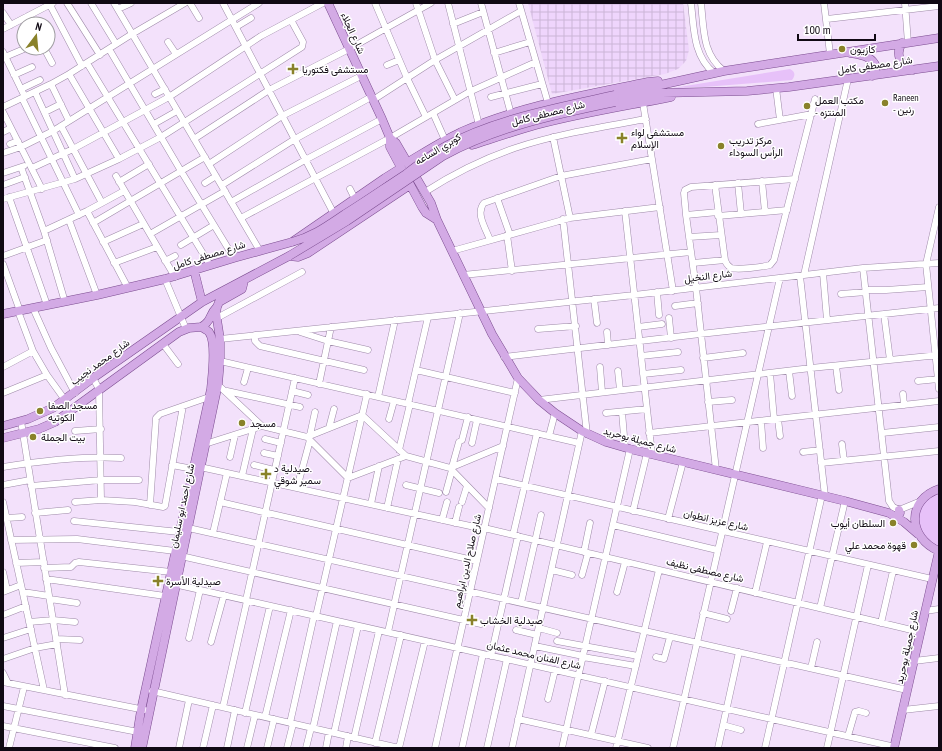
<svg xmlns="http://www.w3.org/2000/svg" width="942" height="751" font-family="'PT Sans Narrow',Vazirmatn,sans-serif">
<defs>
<pattern id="industrial-grid" width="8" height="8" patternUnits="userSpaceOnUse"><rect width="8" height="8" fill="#efd5fc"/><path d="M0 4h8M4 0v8" fill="none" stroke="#ccb6d7"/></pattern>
</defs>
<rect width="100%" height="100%" fill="#f3e1fb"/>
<path fill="url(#industrial-grid)" d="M528 3H683L689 50 686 61 678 69 665 74 552 94Z"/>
<path fill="#e7c1f9" d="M790 69C796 72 795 76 792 80L704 87 673 88Z
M939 493V547C935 545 931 544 928 541 925 539 923 534 921 530 912 512 923 500 939 493Z"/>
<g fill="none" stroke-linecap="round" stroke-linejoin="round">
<defs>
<path id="minor" d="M67 3 100 55
M91 3 116 44
M114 3 260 251
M190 3 199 18
M223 3 333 212
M375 3 407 78 426 117
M416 3 435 60 455 100
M448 3 479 125
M481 3 511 114
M519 3 548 103
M691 3C694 28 693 56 714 73
M701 3C704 29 702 54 724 71
M824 3 830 54
M905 3 908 43
M50 5 82 66
M118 9 131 3
M3 13 11 25
M28 16 32 24
M827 19 939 6
M453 24 483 12
M236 27 251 18
M3 29 53 3
M168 42 176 54
M44 48 52 63
M109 49 181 171 234 258
M3 52 25 97
M494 53 530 42
M5 57 24 49
M87 63 210 265
M387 65 399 60
M69 74 119 159
M14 75 32 67
M51 84 69 121
M776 88 780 120
M21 89 40 80
M35 92 75 179
M155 94 165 89
M491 97 542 84
M22 98 79 215
M373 100 435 60 521 11
M643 103 673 291
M3 107 51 84 69 74 132 34 185 3
M3 112 42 189
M45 112 61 104
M433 113 445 140
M154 124 177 111
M758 124 812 114
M61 126 102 203
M3 132 11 128
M553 137 570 218
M194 139 269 90 349 49 431 3
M10 144 18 141
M3 153 21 147 53 131 259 3
M209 164 282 116 361 76
M21 167 44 231 65 302
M32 168 73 149 169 97 261 36 323 3
M3 173 24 166
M116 176 175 277
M762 181 765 212
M119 182 149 164
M205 183 216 176
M738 183 741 214
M3 185 25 177
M222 185 295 139 371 97
M715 185 725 260C726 264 728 266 731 268 738 270 763 267 770 265L774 260 815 99
M350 189 355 199
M425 192C453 174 483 159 515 148 557 134 602 127 646 119
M9 197 47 305
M497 198 510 235
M3 199 75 179 119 159 161 137 302 47 303 42 291 20
M231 202 305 160 382 119
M939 207 926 264 939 389
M87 211 128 288
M625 211 652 454
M686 215 718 212
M718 216 787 210
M241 218 390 138 469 92 536 62
M563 219 587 434
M69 220 97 295
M93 223 205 157
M44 231 87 211 124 191
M150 234 225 191
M507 235 512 271
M689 237 721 235
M490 240C486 229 475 213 484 203L561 176 652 159
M103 242 143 224
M181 245 214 225
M452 251 570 218 660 207
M3 256 47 240
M165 261 175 256
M114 263 157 247
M693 263 725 260
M3 264 20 311
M863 268 889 501 893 507 899 510 921 501
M823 273 827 320
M463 275 691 252
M804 275 848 79
M800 276 825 496
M165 279 186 329
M866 290H886L928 287
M657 292 659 315
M841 294 866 292
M594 299 597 323
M675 306 698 303
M33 308 51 348 75 393
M18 311 33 351 47 375 65 400
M884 314 890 360
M217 318 302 272
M669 318 671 338
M638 327 662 324
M538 329 576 326
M300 332 328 341 368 350
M607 332 608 345
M255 335V341L260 346 364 370
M220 339 634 295 863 268 939 263
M163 344 178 364
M641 356 678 352
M504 357 700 334 939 308
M703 358 743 353
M220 361 579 443
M836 366 839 390
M3 367 33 351
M600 367 602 392
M416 370 515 393
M618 371 620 390
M789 371 792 396
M770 373 774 419
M643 374 681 370
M93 378 99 389 101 500
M918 381 938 379
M244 382 248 368
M216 383 262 426 307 437
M319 384 331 327
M227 391 300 407
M292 391 308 395
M3 393 47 375
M903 394 904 405
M378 397 395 320
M539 400 811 368 939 355
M708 402 732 400
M408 404 428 317
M622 412 625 448
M606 413 647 409
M389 419 394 401
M778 419 780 436
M21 421 65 695
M761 421 763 448
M329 428 334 409
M75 431 101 429
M649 433 939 401
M882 433 939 427
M310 435 315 412
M549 436 555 413
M307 437 362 415 406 456 450 468 489 508
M307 437 348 478 406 456
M265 439 281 443
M462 440 468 417
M472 443 477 420
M205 444 262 426
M842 444 844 461
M399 450 410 404
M803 452 820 450
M264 453 278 456
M230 457 235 435
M821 463 939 451
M172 465 193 469
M254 465 274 470
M3 467C41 461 82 456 121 458
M200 467 484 529
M452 467 459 442
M450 468 503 446
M716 470 696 288 686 215 684 193 685 190 691 187 795 179
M242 476 253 429
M496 479 932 579
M3 485 30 480
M406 485 439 493
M31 486 101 480H139
M297 488 310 440
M446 492 452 470
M3 502 44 690
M75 502 101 500 135 502 163 507 165 506 183 406
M220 502 477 561
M462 502 467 486
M371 504 379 466
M150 505 156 418 160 414 209 397
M387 508 398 459
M633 511 647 453
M35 513 68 510
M7 518 22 517
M668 519 683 462
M442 520 447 502
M74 521 179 532
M455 523 459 507
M613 525 717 550
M184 527 907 690
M484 528 920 632
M213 533 227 473
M513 535 537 433
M11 540 77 539 175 551
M584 552 590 523
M181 556 481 624
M16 563 44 562
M44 568 71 567 75 563 79 562 171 572
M552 570 572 575
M3 572 7 590
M582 575 588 553
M46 579 165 596
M174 584 895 747
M3 592 21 585
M23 592 49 596
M617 592 625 562
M755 593 767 542
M50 599 77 603
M246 600 295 378
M521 603 541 515
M820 608 845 501
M731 611 737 588
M925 611 939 609
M703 613 727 619
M3 615 26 606
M316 616 367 394
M29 622 53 620 75 622
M881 623 893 571
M539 628 557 633
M516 630 537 635
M388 632 460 313
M3 638 31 629
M189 638 200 590
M56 639 80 640
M557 641 638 656
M211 642 224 595
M535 646 583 656
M491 656 518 536
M583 657 636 666
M656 657 664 659 670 637
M3 659 35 648 57 644
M914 661 939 658
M811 668 817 642
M3 673 8 683
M3 682 145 710
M152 691 399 748
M548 699 555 670
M3 706 138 732
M223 707 247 601
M903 710 939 706
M245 713 270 606
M265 717 291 610
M518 719 648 748
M290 723 314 616
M723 725 741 730
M3 726 115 748
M313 728 337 621
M334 733 358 626
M591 735 605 681
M848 736 855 712 859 711 866 713
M354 738 379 631
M375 743 401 635
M9 748 24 687
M179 748 189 700
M203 748 213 705
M227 748 235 710
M247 748 255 715
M267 748 274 719
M287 748 293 724
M306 748 311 728
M326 748 329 732
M346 748 348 736
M399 748 425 641
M435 748 518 378
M462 748 483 654
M487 748 507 659
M512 748 582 431
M562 748 630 449
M616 748 659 570
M673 748 780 278
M718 748 739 652
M765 748 822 495
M827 748 868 565"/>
<path id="major" d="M328 3 382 119 390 138V147L422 207 426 213 437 220
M902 43C895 54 900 66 913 70
M850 53C860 55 873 56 876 67L872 76
M615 95 724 71 939 38
M615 102 662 93 747 91 789 87 939 66
M390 138 396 143 431 203 437 220 492 334 518 378 539 400 555 413 582 431 606 442 630 449 845 501 889 513 904 522 918 534
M472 145C494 138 515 131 536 125 581 113 626 106 671 97
M408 162C425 152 442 141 461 132 520 106 585 95 648 82L658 81
M194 270 202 302
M3 314 97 295 165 279 234 258 292 242 385 178 401 168
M201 327C212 321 209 315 216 308
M3 426 28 419 53 408 93 378 202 302 289 256 298 257 308 253 410 185
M3 438 39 429 55 422 179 332 189 328 201 327
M939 489C906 500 908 538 939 551
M897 517 900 513 899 510
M135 748 141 710 211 389C212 376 217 343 209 332 207 330 203 328 201 327
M142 748 218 384 220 361V339L216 313 217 307 219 302 242 289 244 281
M894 748 939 551"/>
</defs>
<use href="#minor" stroke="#9e8aa8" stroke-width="7"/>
<use href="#major" stroke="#7c4d90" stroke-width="9"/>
<use href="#minor" stroke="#fff" stroke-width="6"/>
<use href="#major" stroke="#d3aae5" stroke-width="8"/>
<defs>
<path id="major-bridge" d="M292 242C314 236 327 226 345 214 366 201 386 187 406 174 419 164 432 154 446 146 495 119 561 107 615 95
M289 256 347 221 443 156C496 127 557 114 615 102"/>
</defs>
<use href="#major-bridge" stroke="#7c4d90" stroke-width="9" stroke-linecap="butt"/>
<use href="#major-bridge" stroke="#d3aae5" stroke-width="8"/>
</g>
<g fill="#89822a" stroke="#fff" stroke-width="1.5">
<circle cx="842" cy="49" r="4"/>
<path d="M291 63h4v4h4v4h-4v4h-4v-4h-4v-4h4z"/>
<circle cx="885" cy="103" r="4"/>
<circle cx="807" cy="106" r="4"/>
<path d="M620 132h4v4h4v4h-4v4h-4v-4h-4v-4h4z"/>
<circle cx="721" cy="146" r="4"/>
<circle cx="40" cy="411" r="4"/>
<circle cx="242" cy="423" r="4"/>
<circle cx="33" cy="437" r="4"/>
<path d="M264 468h4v4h4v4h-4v4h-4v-4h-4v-4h4z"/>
<circle cx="893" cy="523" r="4"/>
<circle cx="914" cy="545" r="4"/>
<path d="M156 575h4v4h4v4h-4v4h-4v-4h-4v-4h4z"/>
<path d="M470 614h4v4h4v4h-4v4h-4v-4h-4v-4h4z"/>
</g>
<g text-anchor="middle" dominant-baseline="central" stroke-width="3" stroke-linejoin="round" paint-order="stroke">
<g font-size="10" fill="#100913" stroke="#fff">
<text transform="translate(353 33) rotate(65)">شارع الجلاء</text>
<text transform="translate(875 65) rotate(-8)">شارع مصطفى كامل</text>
<text transform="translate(548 113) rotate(-14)">شارع مصطفى كامل</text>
<text transform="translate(438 149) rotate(-31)">كوبري الساعه</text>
<text transform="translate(209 255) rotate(-17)">شارع مصطفى كامل</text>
<text transform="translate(708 276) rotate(-7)">شارع النخيل</text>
<text transform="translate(100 362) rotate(-36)">شارع محمد نجيب</text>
<text transform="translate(640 440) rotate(15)">شارع جميلة بوحريد</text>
<text transform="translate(182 506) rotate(-78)">شارع احمد ابو سليمان</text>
<text transform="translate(716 520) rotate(13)">شارع عزيز انطوان</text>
<text transform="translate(467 561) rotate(-77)">شارع صلاح الدين ابراهيم</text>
<text transform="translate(705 570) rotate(13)">شارع مصطفى نظيف</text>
<text transform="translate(907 647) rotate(-78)">شارع جميلة بوحريد</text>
<text transform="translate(534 655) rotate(13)">شارع الفنان محمد عثمان</text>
</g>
<g font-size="10" fill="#100913" stroke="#fff" text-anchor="start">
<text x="850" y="49">كازيون</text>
<text x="302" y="69">مستشفى فكتوريا</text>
<text x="893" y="97">Raneen<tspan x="893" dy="12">- رنين</tspan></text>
<text x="815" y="100">مكتب العمل<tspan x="815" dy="12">- المنتزه</tspan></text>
<text x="631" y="132">مستشفى لواء<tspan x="631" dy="12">الإسلام</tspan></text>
<text x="729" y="140">مركز تدريب<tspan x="729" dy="12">الرأس السوداء</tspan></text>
<text x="48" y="405">مسجد الصفا<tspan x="48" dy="12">الكوتيه</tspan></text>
<text x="250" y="423">مسجد</text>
<text x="41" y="437">بيت الجملة</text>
<text x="274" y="468">صيدلية د.<tspan x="274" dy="12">سمير شوقي</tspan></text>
<text x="885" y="523" text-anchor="end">السلطان أيوب</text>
<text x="906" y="545" text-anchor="end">قهوة محمد علي</text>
<text x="166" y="581">صيدلية الأسرة</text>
<text x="480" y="620">صيدلية الخشاب</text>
</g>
</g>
<rect width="942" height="751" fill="none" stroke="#100913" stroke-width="8"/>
<g transform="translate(36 36) rotate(16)"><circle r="19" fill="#ffffff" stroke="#9f9da1"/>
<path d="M0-3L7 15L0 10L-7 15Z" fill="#89822a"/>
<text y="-6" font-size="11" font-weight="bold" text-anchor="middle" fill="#100913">N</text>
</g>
<path d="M798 34v6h77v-6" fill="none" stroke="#100913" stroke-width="2"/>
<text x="804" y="34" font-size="12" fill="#100913" stroke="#ffffff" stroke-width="3" paint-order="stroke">100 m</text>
</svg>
